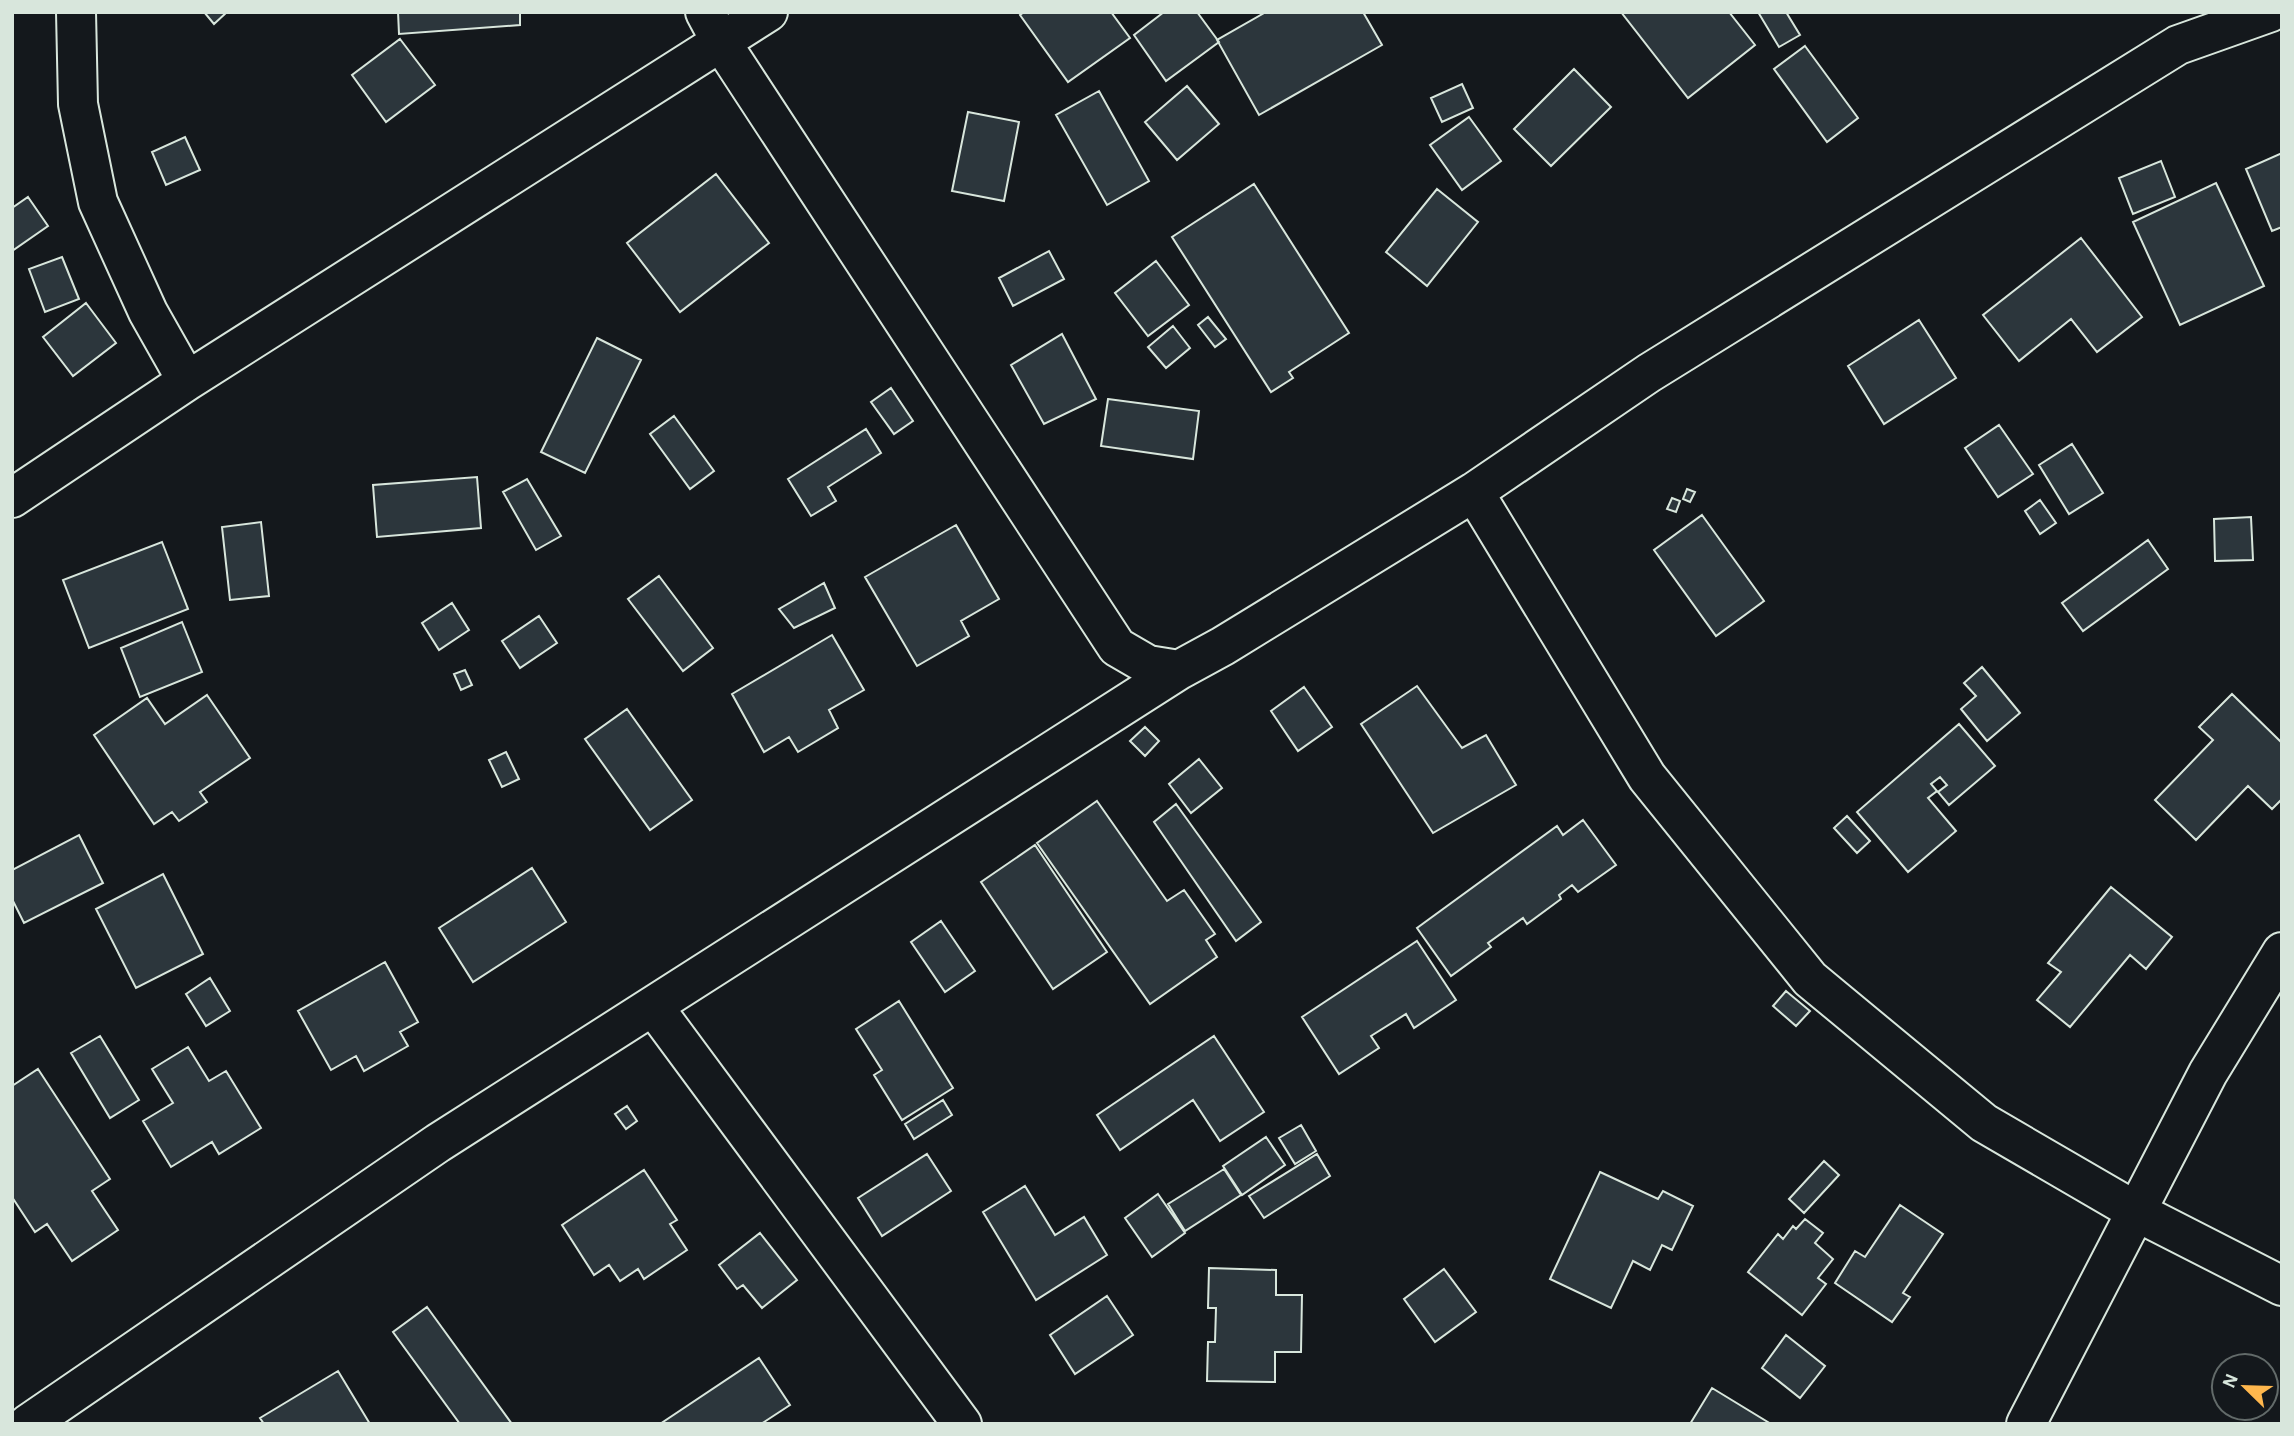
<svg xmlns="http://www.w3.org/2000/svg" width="2294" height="1436" font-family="'Alegreya Sans',sans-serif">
<rect width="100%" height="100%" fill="#14181c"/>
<path fill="#2c363c" stroke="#d8e6dc" stroke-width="2" d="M204 12H227L214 24Z
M398 12H520V25L399 34Z
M1024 12H1111L1130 38 1068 82 1020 15Z
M1164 12H1197L1219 42 1166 81 1134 35Z
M1266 12H1363L1382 45 1259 115 1217 40Z
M1621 12H1729L1755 45 1688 98Z
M1758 12H1786L1800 35 1779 47Z
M400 39 435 85 386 122 352 75Z
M1805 46 1858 118 1827 142 1774 69Z
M1574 69 1611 107 1551 166 1514 129Z
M1462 84 1473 108 1442 122 1431 98Z
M1187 86 1219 124 1177 160 1145 122Z
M1099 91 1149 181 1107 205 1056 115Z
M968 112 1019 122 1004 201 952 191Z
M1469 117 1501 161 1462 190 1430 145Z
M185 137 200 170 166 185 152 152Z
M2282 153V227L2272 231 2246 169Z
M2161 161 2175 197 2133 214 2119 178Z
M716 174 769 243 680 312 627 243Z
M2216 183 2264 286 2180 325 2133 222Z
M1254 184 1349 333 1289 372 1293 378 1271 392 1172 237Z
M1437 189 1478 222 1427 286 1386 252Z
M28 197 48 226 12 251V208Z
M2081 238 2142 317 2097 352 2071 319 2019 361 1983 315Z
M1049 251 1064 279 1013 306 999 278Z
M62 257 79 299 45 312 29 269Z
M1156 261 1189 305 1148 336 1115 293Z
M86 303 116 343 73 376 43 337Z
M1208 317 1226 339 1215 347 1198 325Z
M1919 320 1956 378 1884 424 1848 366Z
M1173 326 1190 348 1166 368 1148 347Z
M1062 334 1096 399 1044 424 1011 365Z
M597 338 641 360 585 473 541 452Z
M891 388 913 421 894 434 871 402Z
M1108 399 1199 411 1193 459 1101 446Z
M674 416 714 471 690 489 650 434Z
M1999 425 2033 474 1998 497 1965 448Z
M866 429 881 453 828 487 836 501 811 516 788 479Z
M2072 444 2103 493 2069 514 2039 465Z
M477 477 481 528 377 537 373 485Z
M527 479 561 536 536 550 503 492Z
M1687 489 1695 492 1690 502 1683 499Z
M1672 498 1680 501 1676 512 1667 509Z
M2040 500 2056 523 2040 534 2025 511Z
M1702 515 1764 601 1716 636 1654 550Z
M2251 517 2253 560 2215 561 2214 519Z
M261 522 269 596 230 600 222 527Z
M956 525 999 599 961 621 969 636 917 666 865 577Z
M2148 540 2168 569 2083 631 2062 603Z
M162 542 188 609 89 648 63 580Z
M659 576 713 648 683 671 628 599Z
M824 583 835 608 794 628 779 609Z
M452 603 469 630 439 650 422 623Z
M539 616 557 643 520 668 502 641Z
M182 622 202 672 140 697 121 648Z
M832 635 864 690 829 710 838 728 798 752 789 737 764 752 732 694Z
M1982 667 2020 713 1987 741 1961 709 1976 696 1964 683Z
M465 670 472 685 461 690 454 674Z
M1417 686 1462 748 1486 735 1516 785 1433 833 1361 724Z
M1304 687 1332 727 1298 751 1271 711Z
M2232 694 2282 743V799L2272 809 2248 786 2196 840 2155 800 2213 740 2199 727Z
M207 695 250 758 200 792 207 802 179 821 172 812 154 824 94 735 147 698 165 724Z
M627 709 692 800 650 830 585 739Z
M1959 724 1995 766 1949 805 1938 792 1947 785 1940 777 1931 784 1937 791 1928 798 1956 831 1908 872 1857 812Z
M1145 727 1159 741 1145 756 1130 741Z
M506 752 519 779 502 787 489 760Z
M1199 759 1222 788 1191 813 1169 784Z
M1097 801 1167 901 1184 890 1215 934 1206 940 1217 957 1150 1004 1037 843Z
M1176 804 1261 922 1236 941 1154 822Z
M1847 816 1870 841 1857 853 1834 828Z
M1583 820 1616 865 1578 892 1572 885 1559 895 1561 899 1527 924 1523 918 1488 943 1491 947 1451 976 1417 928 1557 826 1563 835Z
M79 835 103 883 24 923 12 899V870Z
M1035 845 1107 952 1053 989 981 882Z
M532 868 566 922 473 982 439 928Z
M163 874 203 954 136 988 96 909Z
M2111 887 2172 937 2146 969 2130 955 2070 1027 2037 1000 2061 972 2048 963Z
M941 921 975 971 945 992 911 942Z
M1417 941 1456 1000 1414 1028 1406 1014 1371 1036 1379 1048 1339 1074 1302 1017Z
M385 962 418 1022 400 1032 408 1046 364 1071 356 1056 331 1070 298 1011Z
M210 978 230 1011 206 1026 186 994Z
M1786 991 1810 1011 1796 1026 1773 1006Z
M899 1001 953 1088 902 1120 874 1075 882 1070 856 1029Z
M100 1036 139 1100 110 1118 71 1053Z
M1214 1036 1264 1112 1220 1141 1193 1100 1120 1150 1097 1115Z
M188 1047 209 1081 226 1071 261 1128 219 1154 212 1142 171 1167 143 1121 173 1103 152 1069Z
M38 1069 110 1179 92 1191 118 1230 72 1261 47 1224 35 1232 12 1197V1086Z
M943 1100 952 1115 914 1139 905 1124Z
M627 1106 637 1121 626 1129 615 1114Z
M1301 1125 1316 1151 1295 1164 1279 1138Z
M1266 1137 1285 1165 1242 1195 1223 1166Z
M927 1154 951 1191 882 1236 858 1198Z
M1317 1154 1330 1176 1264 1218 1249 1196Z
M1824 1161 1839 1175 1804 1213 1789 1199Z
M1224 1169 1241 1195 1185 1231 1168 1204Z
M644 1170 677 1220 670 1224 687 1250 644 1279 638 1269 620 1281 609 1265 594 1275 562 1225Z
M1600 1172 1658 1199 1663 1191 1693 1206 1672 1250 1662 1245 1650 1270 1633 1261 1611 1308 1550 1279Z
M1025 1186 1055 1235 1084 1217 1107 1255 1036 1300 983 1212Z
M1158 1194 1185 1233 1152 1257 1125 1218Z
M1900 1205 1943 1234 1903 1293 1910 1297 1892 1322 1835 1283 1855 1251 1865 1257Z
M1805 1219 1823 1233 1815 1243 1833 1259 1818 1278 1826 1284 1802 1315 1748 1272 1778 1234 1783 1239 1793 1226 1796 1229Z
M760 1233 797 1280 762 1308 743 1285 737 1289 719 1265Z
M1209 1268 1276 1270V1295H1302L1301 1352H1275V1382L1207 1381 1208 1342H1215L1216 1308H1208Z
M1444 1269 1476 1312 1435 1342 1404 1299Z
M1107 1296 1133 1335 1075 1374 1050 1335Z
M427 1307 512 1424H460L393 1332Z
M1786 1335 1825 1366 1800 1398 1762 1368Z
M759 1358 790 1405 761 1424H660Z
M338 1371 370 1424H264L260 1418Z
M1712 1388 1771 1424H1690Z"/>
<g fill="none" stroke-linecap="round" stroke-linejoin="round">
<defs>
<path id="minor" d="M76 12 78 104 98 202 148 312 187 381
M705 12 721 42 1117 647 1148 665 1179 670 1223 646 1474 492 1649 373 2178 45 2271 12
M1474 492 1647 777 1810 979 1984 1123 2137 1212 2282 1286
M12 498 187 381 768 12
M653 1006 962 1424
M28 1424 438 1143 1179 670
M2026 1424 2208 1073 2282 952"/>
</defs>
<use href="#minor" stroke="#d8e6dc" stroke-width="42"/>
<use href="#minor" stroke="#14181c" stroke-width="38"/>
</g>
<rect width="2294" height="1436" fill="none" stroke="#d8e6dc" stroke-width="28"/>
<g transform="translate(2245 1387) rotate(293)"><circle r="33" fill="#14181c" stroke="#626a69" stroke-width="2"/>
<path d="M0-5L12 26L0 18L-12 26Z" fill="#ffb74d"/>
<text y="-10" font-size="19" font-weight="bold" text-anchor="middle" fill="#d8e6dc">N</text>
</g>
</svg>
